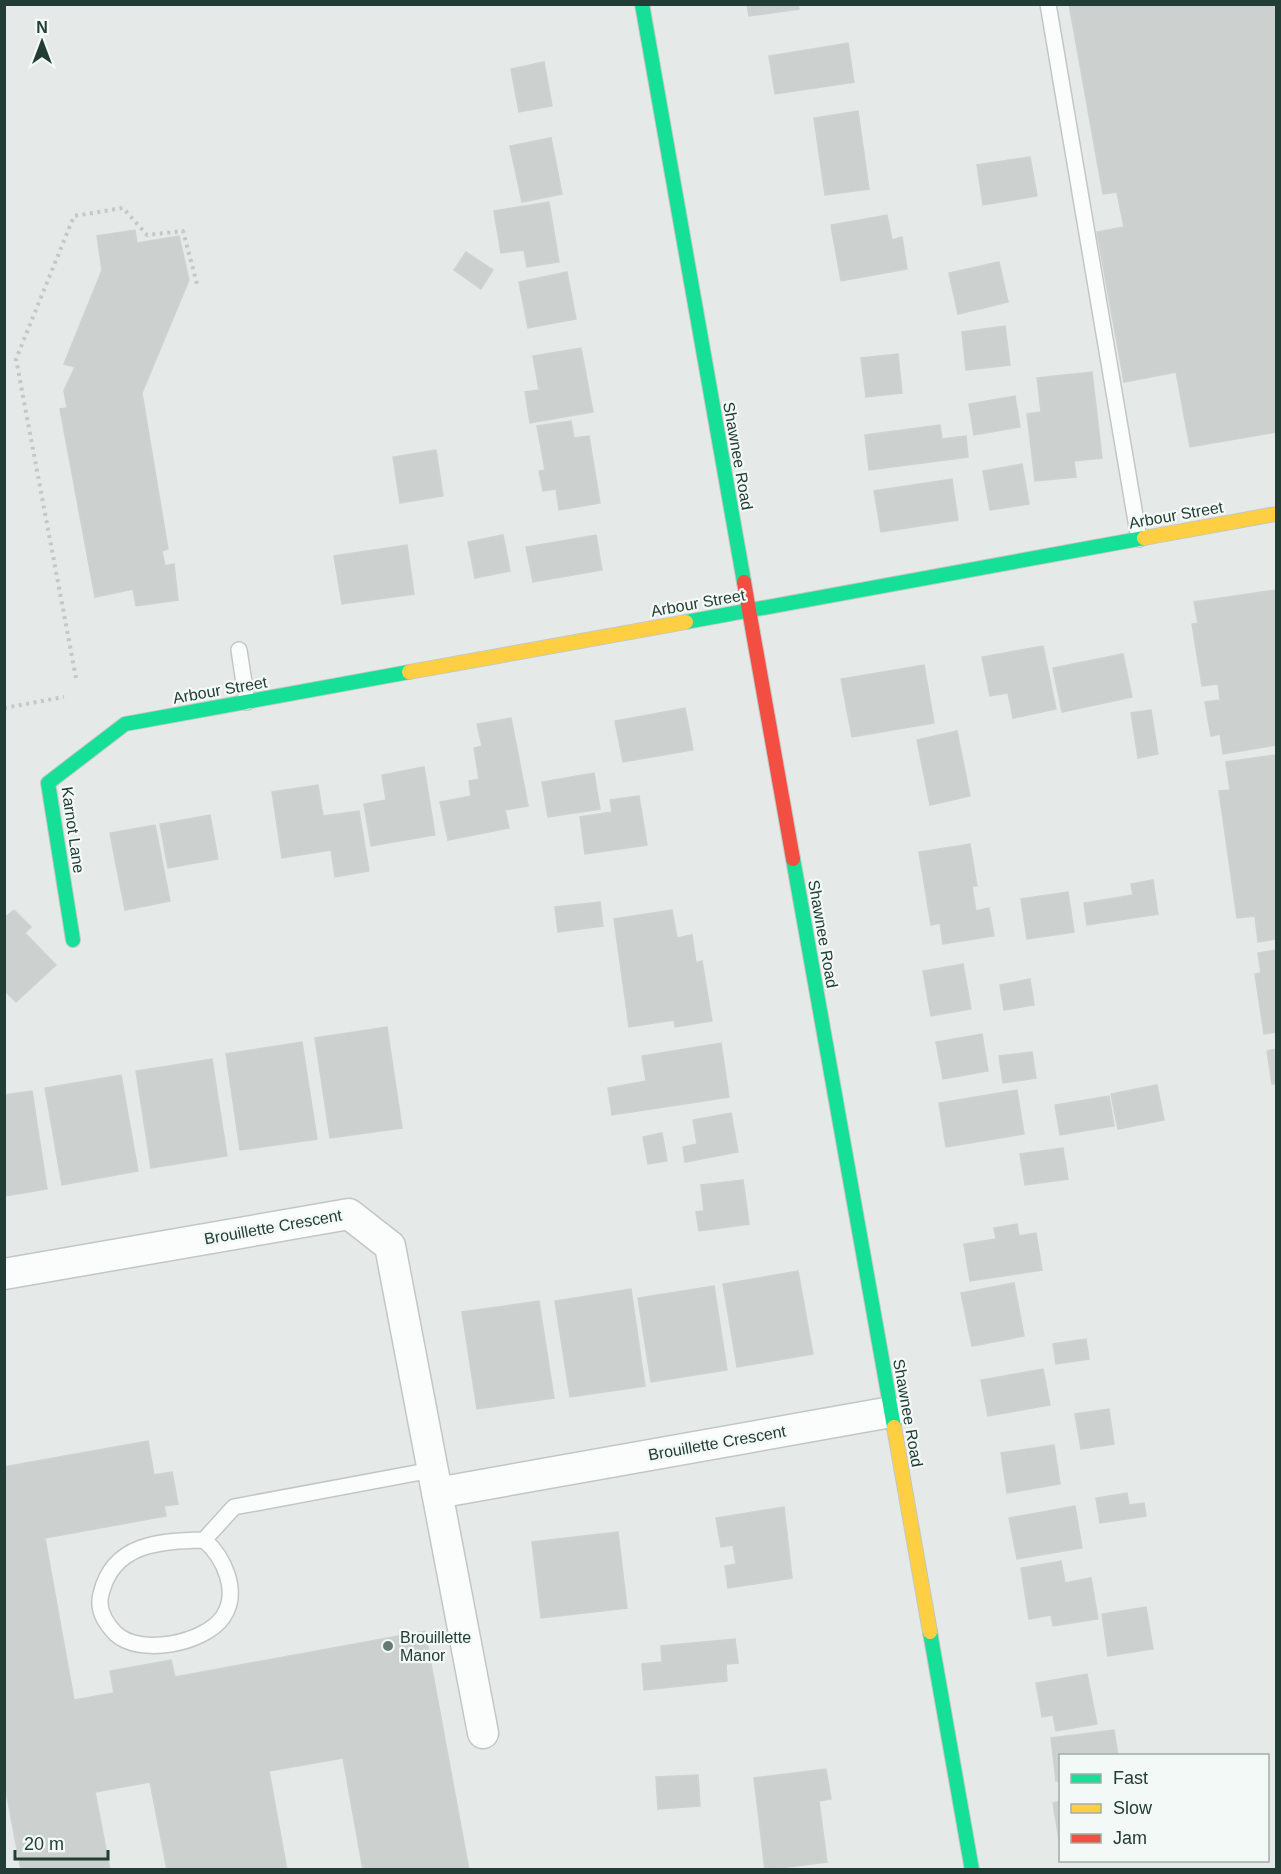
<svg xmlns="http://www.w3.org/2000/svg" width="1281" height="1874" font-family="Arial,sans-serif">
<rect width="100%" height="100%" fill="#e5eae8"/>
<path fill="#ccd1cf" stroke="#ced3d1" stroke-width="1.5" d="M747 4H798L799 9 749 16Z
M1069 4H1276V432L1190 447 1176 372 1124 382 1097 232 1124 227 1117 192 1103 194Z
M848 43 854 82 775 94 769 56Z
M544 62 552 106 519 112 511 69Z
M858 111 869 189 825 195 814 118Z
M551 138 562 194 522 202 510 146Z
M1030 157 1037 196 983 205 977 165Z
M549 202 559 262 527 267 524 250 501 253 494 211Z
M887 215 892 240 902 237 907 269 841 281 831 225Z
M135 230 137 243 179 236 189 280 142 393 168 549 162 551 165 566 174 564 178 600 136 606 133 589 95 597 60 409 67 408 64 390 75 367 64 364 102 270 97 236Z
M466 252 493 270 481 289 454 270Z
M999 262 1008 302 958 314 949 273Z
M567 272 576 319 528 328 519 282Z
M1005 326 1010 365 966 370 962 332Z
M581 348 593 412 530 423 525 392 539 390 533 356Z
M898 354 902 393 866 397 861 358Z
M1092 372 1102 458 1074 461 1076 477 1035 481 1027 414 1041 412 1037 378Z
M1015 396 1020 427 974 435 969 404Z
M571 421 574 438 589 436 600 503 559 510 556 489 543 491 539 471 545 470 537 426Z
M940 425 942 439 966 436 968 457 869 470 865 435Z
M436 450 443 496 400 503 393 457Z
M1022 464 1029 504 990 510 983 471Z
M952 479 958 520 881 532 874 491Z
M503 535 510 571 475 578 468 542Z
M596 535 602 570 533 582 526 547Z
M407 545 414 594 342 604 334 556Z
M1276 590V745L1223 754 1220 734 1211 736 1205 702 1220 700 1218 684 1202 686 1192 624 1198 623 1194 602Z
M1043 646 1056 709 1013 718 1008 693 990 696 982 657Z
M1123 654 1132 697 1062 712 1053 668Z
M924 665 934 723 852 737 841 679Z
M685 708 693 750 623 762 615 721Z
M1151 710 1158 754 1138 758 1131 713Z
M511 718 528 806 505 810 509 828 448 840 440 802 471 796 469 781 479 779 474 748 482 746 477 724Z
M957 731 970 796 930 805 917 740Z
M1276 755V939L1258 942 1255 916 1237 918 1219 791 1230 790 1226 762Z
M424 767 435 835 371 846 364 804 386 800 382 775Z
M594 773 600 809 548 817 542 782Z
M318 785 323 816 359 811 369 871 335 877 331 850 282 858 272 792Z
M639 796 647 845 585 854 580 817 612 812 610 800Z
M210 815 218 859 168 868 160 824Z
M155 825 170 901 125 910 110 833Z
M970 844 977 886H972L976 911 989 908 994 936 943 944 940 923 931 925 919 852Z
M1153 880 1158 914 1087 925 1084 903 1133 895 1131 884Z
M1068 892 1074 932 1027 939 1021 899Z
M600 902 603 926 558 932 555 907Z
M14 910 31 927 25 933 56 965 16 1002 4 990V918Z
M672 910 677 938 692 935 696 963 702 961 712 1021 675 1027 674 1020 629 1027 614 919Z
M1276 950V1032L1264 1034 1255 974 1261 973 1258 953Z
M963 964 971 1009 931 1016 923 971Z
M1030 979 1034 1005 1004 1010 1000 985Z
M387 1027 402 1128 330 1138 315 1038Z
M982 1034 988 1071 943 1079 936 1042Z
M302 1042 317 1139 240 1150 226 1054Z
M721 1043 729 1097 612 1115 608 1088 646 1081 642 1056Z
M1276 1049V1084H1272L1267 1051Z
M1032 1052 1036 1078 1003 1083 999 1056Z
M212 1059 227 1156 151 1168 136 1071Z
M121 1075 138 1171 62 1185 45 1088Z
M1157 1085 1164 1120 1118 1129 1111 1094Z
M1017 1090 1024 1134 946 1147 939 1103Z
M32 1091 47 1189 4 1196V1095Z
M1109 1096 1114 1126 1060 1135 1055 1105Z
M731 1113 738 1152 685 1162 683 1147 697 1144 693 1120Z
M662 1133 667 1161 648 1164 643 1137Z
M1063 1148 1068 1179 1025 1185 1020 1154Z
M743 1180 749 1224 699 1231 696 1212 704 1211 701 1185Z
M1017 1224 1019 1236 1036 1233 1042 1270 970 1281 964 1244 996 1239 994 1228Z
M798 1271 813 1354 737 1367 723 1284Z
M1014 1283 1024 1336 972 1346 961 1293Z
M714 1286 727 1370 651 1382 638 1298Z
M631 1289 645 1386 570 1397 555 1301Z
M539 1301 554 1398 477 1409 462 1312Z
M1086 1339 1089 1359 1056 1364 1053 1344Z
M1043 1369 1050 1405 988 1416 981 1380Z
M1109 1409 1114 1444 1081 1449 1075 1414Z
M148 1441 154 1475 172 1472 178 1504 164 1506 166 1516 45 1538 74 1700 114 1693 110 1671 171 1660 175 1677 425 1631 469 1870H363L343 1758 269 1771 287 1870H167L150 1782 95 1792 110 1870H21L4 1781V1467Z
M1054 1445 1060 1484 1007 1493 1001 1453Z
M1127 1493 1129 1505 1144 1503 1146 1516 1100 1523 1096 1498Z
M1075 1506 1082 1548 1017 1559 1009 1518Z
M784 1507 792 1578 728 1588 725 1566 736 1564 733 1545 721 1547 716 1518Z
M618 1532 627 1608 541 1618 532 1542Z
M1061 1561 1065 1583 1091 1578 1098 1619 1053 1626 1051 1615 1029 1619 1021 1568Z
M1146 1607 1153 1649 1108 1656 1102 1614Z
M735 1639 738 1663 726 1664 727 1681 644 1690 642 1664 662 1662 661 1646Z
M1087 1674 1097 1724 1056 1731 1053 1715 1042 1717 1036 1683Z
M1114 1730 1118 1756H1060V1781H1056L1051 1738Z
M826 1769 831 1799 819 1801 827 1862 765 1870 754 1778Z
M698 1775 700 1806 658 1809 656 1777Z
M1060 1801V1846L1053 1803Z"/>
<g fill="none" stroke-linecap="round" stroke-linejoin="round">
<defs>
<path id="lane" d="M1048 4 1139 539
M239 650 247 702
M204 1540C224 1557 240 1592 223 1617 204 1644 140 1656 116 1634 105 1623 97 1609 101 1594 113 1543 160 1541 204 1540L234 1507 432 1470"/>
<path id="street" d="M4 1274 349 1214 390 1246 483 1733
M437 1493 891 1412"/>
<path id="fast" d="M642 4 744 582
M686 622 1144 538
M793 859 894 1427
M73 940 48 783 125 724 409 672
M930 1632 972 1870"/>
<path id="slow" d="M1144 538 1276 514
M409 672 686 622
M894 1427 930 1632"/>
<path id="jam" d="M744 582 793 859"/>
</defs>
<use href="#lane" stroke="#c2c7c5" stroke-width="18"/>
<use href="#street" stroke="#c2c7c5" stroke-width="33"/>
<use href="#fast" stroke="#c0c8c5" stroke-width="16"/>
<use href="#slow" stroke="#c0c8c5" stroke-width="16"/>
<use href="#jam" stroke="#c0c8c5" stroke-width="16"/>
<path stroke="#c1cac6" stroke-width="4" stroke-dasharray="3 4.5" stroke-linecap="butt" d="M76 678 16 359 74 216 123 208 147 235 183 231 197 284
M4 708 64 697"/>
<use href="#lane" stroke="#fbfcfc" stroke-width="15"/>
<use href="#street" stroke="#fbfcfc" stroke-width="30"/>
<use href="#fast" stroke="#16e098" stroke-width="14"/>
<use href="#slow" stroke="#ffcf43" stroke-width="14"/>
<use href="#jam" stroke="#f24e42" stroke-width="14"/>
</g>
<circle fill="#667a74" stroke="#f3f9f6" stroke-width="2" cx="388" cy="1646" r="6"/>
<g text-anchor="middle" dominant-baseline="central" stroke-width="4.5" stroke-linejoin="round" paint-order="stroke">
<g font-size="16" fill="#223d35" stroke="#f3f9f6">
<text transform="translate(738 456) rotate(80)">Shawnee Road</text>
<text transform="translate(1176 515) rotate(-10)">Arbour Street</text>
<text transform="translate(698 603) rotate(-10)">Arbour Street</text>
<text transform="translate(220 690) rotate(-10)">Arbour Street</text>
<text transform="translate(73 830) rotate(82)">Karnot Lane</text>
<text transform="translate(823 934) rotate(80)">Shawnee Road</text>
<text transform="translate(273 1227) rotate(-10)">Brouillette Crescent</text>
<text transform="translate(908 1413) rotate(80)">Shawnee Road</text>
<text transform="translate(717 1443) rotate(-10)">Brouillette Crescent</text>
</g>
<g font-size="16" fill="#223d35" stroke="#f3f9f6" text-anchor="start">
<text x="400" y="1637">Brouillette<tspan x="400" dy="18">Manor</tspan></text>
</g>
</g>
<rect width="1281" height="1874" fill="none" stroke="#223d35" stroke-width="12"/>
<rect x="1059" y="1754" width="210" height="108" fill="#f3f9f6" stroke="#9faea9" stroke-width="1.5"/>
<rect x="1071" y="1774" width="30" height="9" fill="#16e098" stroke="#9faea9" stroke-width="1.5"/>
<text x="1113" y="1784" font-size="18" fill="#223d35">Fast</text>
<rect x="1071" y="1804" width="30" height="9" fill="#ffcf43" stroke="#9faea9" stroke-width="1.5"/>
<text x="1113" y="1814" font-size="18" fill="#223d35">Slow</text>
<rect x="1071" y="1834" width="30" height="9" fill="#f24e42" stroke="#9faea9" stroke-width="1.5"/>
<text x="1113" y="1844" font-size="18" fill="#223d35">Jam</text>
<g transform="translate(42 42)" stroke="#f3f9f6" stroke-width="4.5" paint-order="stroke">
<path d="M0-4.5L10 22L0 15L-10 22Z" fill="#223d35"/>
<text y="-9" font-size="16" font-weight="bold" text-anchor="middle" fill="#223d35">N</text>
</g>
<path d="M15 1850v9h93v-9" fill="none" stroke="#223d35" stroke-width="3"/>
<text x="24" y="1850" font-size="18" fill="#223d35" stroke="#f3f9f6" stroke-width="4.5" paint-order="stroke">20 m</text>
</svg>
